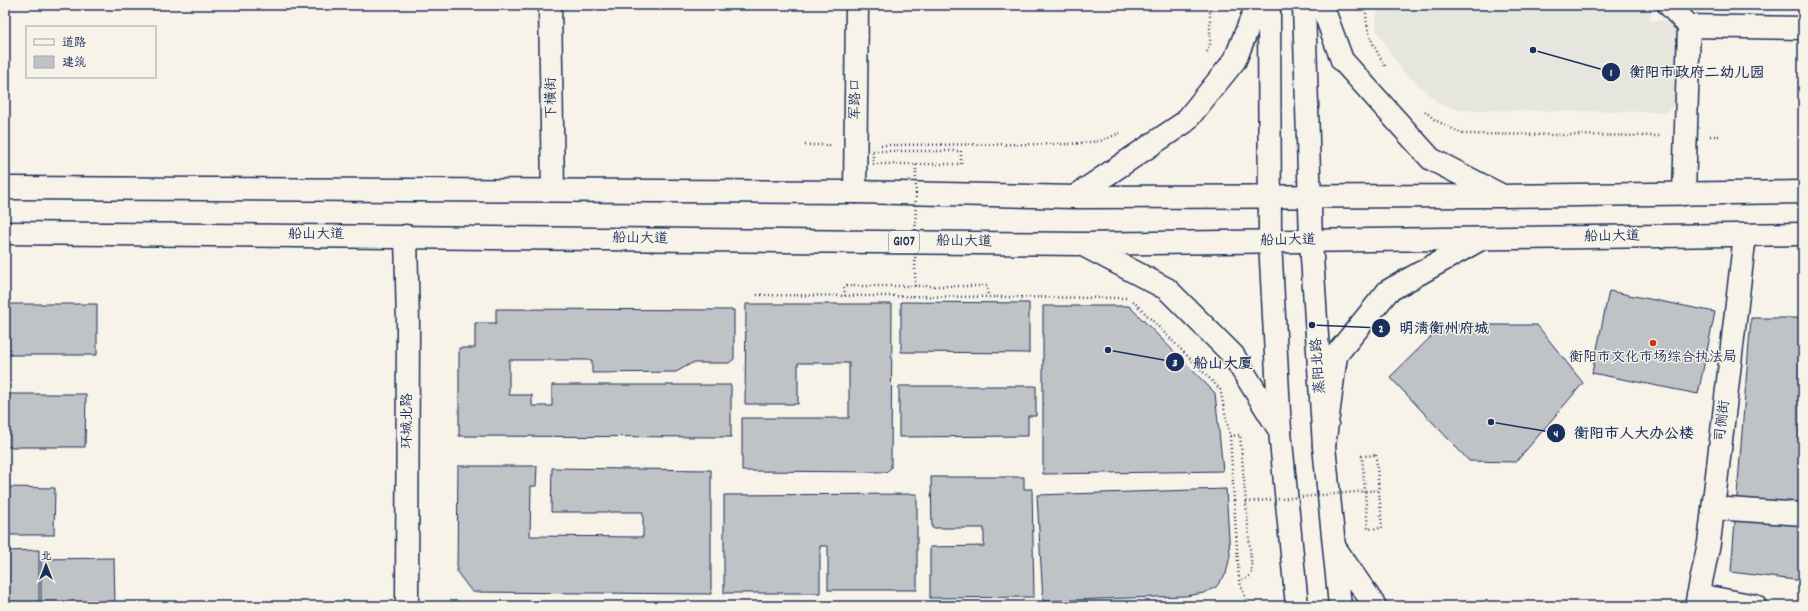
<svg xmlns="http://www.w3.org/2000/svg" width="1808" height="611" font-family="Dekko,'LXGW WenKai TC',sans-serif">
<rect width="100%" height="100%" fill="#f7f3e8"/>
<filter id="ink" filterUnits="userSpaceOnUse"><feTurbulence type="fractalNoise" baseFrequency=".025" numOctaves="2"/><feDisplacementMap in="SourceGraphic" scale="8" xChannelSelector="R" yChannelSelector="G"/><feConvolveMatrix kernelMatrix="1 2 1 2 8 2 1 2 1" color-interpolation-filters="sRGB"/></filter>
<g filter="url(#ink)">
<path fill="#e6e5de" d="M1377 5H1651L1650 21 1677 20 1675 105 1666 112 1461 110 1439 104 1402 70 1376 30Z"/>
<path fill="#c0c3c5" stroke="#1b2f5e" d="M1609 291 1715 312 1698 394 1592 373Z
M901 302 1029 303V353L901 352Z
M5 304H97V355H5Z
M746 304H892L891 468 886 472 742 471V418H849V363H798V404H745Z
M1043 306H1129L1215 393 1223 471 1043 474Z
M496 309 734 310V359L729 363H692L676 372 592 373V360H509V395H532V406H552V385H731V437L459 436V348H475V323H496Z
M1751 318H1803V581L1731 572Z
M1443 325H1537L1583 383 1516 462 1469 461 1390 377Z
M899 386H1036V416H1028V436L899 437Z
M5 394H86L85 447H5Z
M458 466H537L536 486H531L530 536 643 537V512H551L552 468 711 470V594L472 592 457 572Z
M931 477H1024V489H1032L1034 597 930 598V547L984 546V528H932Z
M5 487 55 488 54 535H5Z
M1226 489 1230 556 1226 574 1216 587 1204 593 1185 596 1043 601 1037 495Z
M917 494V590H828V546H820V593H724V495Z
M39 550V606H5V551Z
M114 558 115 606H41V559Z"/>
<g fill="none" stroke-linecap="round" stroke-linejoin="round">
<defs>
<path id="minor" d="M550 5 553 190
M1669 5 1689 26 1803 28
M855 192 857 5
M1684 194 1689 26
M406 236 408 324 407 606
M1713 508 1803 514
M1335 548 1375 606
M1698 595 1755 606
M1696 606 1709 543 1745 235"/>
<path id="major" d="M1269 5 1270 241 1280 431 1297 606
M1304 5 1311 241 1324 446 1340 606"/>
<path id="highway" d="M1322 5 1342 60 1431 159 1499 194
M5 188 855 192 1074 197 1502 196 1803 192
M1074 197 1185 122 1235 60 1257 5
M5 233 1080 244 1803 234
M1083 245 1167 289 1233 355 1280 431
M1324 446 1336 355 1388 291 1479 240"/>
</defs>
<use href="#minor" stroke="#1b2f5e" stroke-width="25"/>
<use href="#major" stroke="#1b2f5e" stroke-width="25"/>
<use href="#highway" stroke="#1b2f5e" stroke-width="25"/>
<path stroke="#1b2f5e" stroke-width="2.5" stroke-dasharray="1 3" stroke-linecap="butt" d="M1366 5C1365 32 1373 45 1386 68
M1207 52 1210 46V5
M1425 111 1435 120 1463 134 1661 136
M1710 136H1720
M805 145H830
M881 145 1071 144 1100 141 1120 133
M873 151H961V164H873Z
M757 295 1127 298
M845 296 844 286H987L988 297
M1133 301 1220 389 1230 436 1239 580 1248 606
M1230 436 1240 435 1252 571 1248 578 1239 580
M1376 455 1382 528 1368 529 1362 456Z"/>
<use href="#minor" stroke="#f7f3e8" stroke-width="22"/>
<use href="#major" stroke="#f7f3e8" stroke-width="22"/>
<use href="#highway" stroke="#f7f3e8" stroke-width="22"/>
<path stroke="#1b2f5e" stroke-width="2.5" stroke-dasharray="1 3" stroke-linecap="butt" d="M915 286 916 164
M1246 502 1378 490"/>
</g>
</g>
<circle fill="#c8321e" stroke="#f7f3e8" stroke-width="1.5" cx="1653" cy="343" r="4"/>
<g text-anchor="middle" dominant-baseline="central" stroke-width="3" stroke-linejoin="round" paint-order="stroke">
<rect fill="#f7f3e8" stroke="#5d6a87" stroke-width="1" x="889" y="231" width="30" height="22" rx="3"/>
<g font-size="13" font-weight="bold" fill="#1b2f5e">
<text x="904" y="242">G107</text>
</g>
<g font-size="14" fill="#1b2f5e" stroke="#f7f3e8">
<text transform="translate(552 98) rotate(-91)">下横街</text>
<text transform="translate(856 99) rotate(-89)">军路口</text>
<text x="316" y="235">船山大道</text>
<text transform="translate(1612 237) rotate(-1)">船山大道</text>
<text transform="translate(640 239) rotate(1)">船山大道</text>
<text transform="translate(1288 241) rotate(-1)">船山大道</text>
<text transform="translate(964 242) rotate(1)">船山大道</text>
<text transform="translate(1319 366) rotate(-94)">蒸阳北路</text>
<text transform="translate(408 421) rotate(-90)">环城北路</text>
<text transform="translate(1723 421) rotate(-83)">司侧街</text>
</g>
<g font-size="14" fill="#1b2f5e" stroke="#f7f3e8">
<text x="1653" y="358">衡阳市文化市场综合执法局</text>
</g>
</g>
<path fill="none" stroke="#1b2f5e" stroke-width="1.5" d="M1533 50L1611 72M1312 325L1381 328M1108 350L1175 362M1491 422L1556 433"/>
<g fill="#1b2f5e" stroke="#f7f3e8" stroke-width="1.5">
<circle cx="1533" cy="50" r="4"/>
<circle cx="1312" cy="325" r="4"/>
<circle cx="1108" cy="350" r="4"/>
<circle cx="1491" cy="422" r="4"/>
<circle cx="1611" cy="72" r="10"/>
<circle cx="1381" cy="328" r="10"/>
<circle cx="1175" cy="362" r="10"/>
<circle cx="1556" cy="433" r="10"/>
</g>
<g font-size="12" text-anchor="middle" font-weight="bold" fill="#fff">
<text x="1611" y="76">1</text>
<text x="1381" y="332">2</text>
<text x="1175" y="366">3</text>
<text x="1556" y="437">4</text>
</g>
<g font-size="15" text-anchor="middle" font-weight="bold" fill="#1b2f5e" stroke="#f7f3e8" stroke-width="3" stroke-linejoin="round" paint-order="stroke">
<text x="1697" y="77">衡阳市政府二幼儿园</text>
<text x="1444" y="333">明清衡州府城</text>
<text x="1223" y="368">船山大厦</text>
<text x="1634" y="438">衡阳市人大办公楼</text>
</g>
<rect width="1808" height="611" fill="none" stroke="#f7f3e8" stroke-width="20"/>
<rect x="10" y="10" width="1788" height="591" fill="none" stroke="#1b2f5e" stroke-width="1.5" filter="url(#ink)"/>
<rect x="26" y="26" width="130" height="52" fill="#f7f3e8" stroke="#9fa5b1"/>
<rect x="34" y="39" width="20" height="6" fill="#f7f3e8" stroke="#9fa5b1"/>
<text x="62" y="46" font-size="12" fill="#1b2f5e">道路</text>
<rect x="34" y="56" width="20" height="12" fill="#c0c3c5" stroke="#9fa5b1"/>
<text x="62" y="66" font-size="12" fill="#1b2f5e">建筑</text>
<g transform="translate(46 565)" stroke="#f7f3e8" stroke-width="3" paint-order="stroke">
<path d="M0-3L7 15L0 10L-7 15Z" fill="#1b2f5e"/>
<text y="-6" font-size="11" font-weight="bold" text-anchor="middle" fill="#1b2f5e">北</text>
</g>
</svg>
